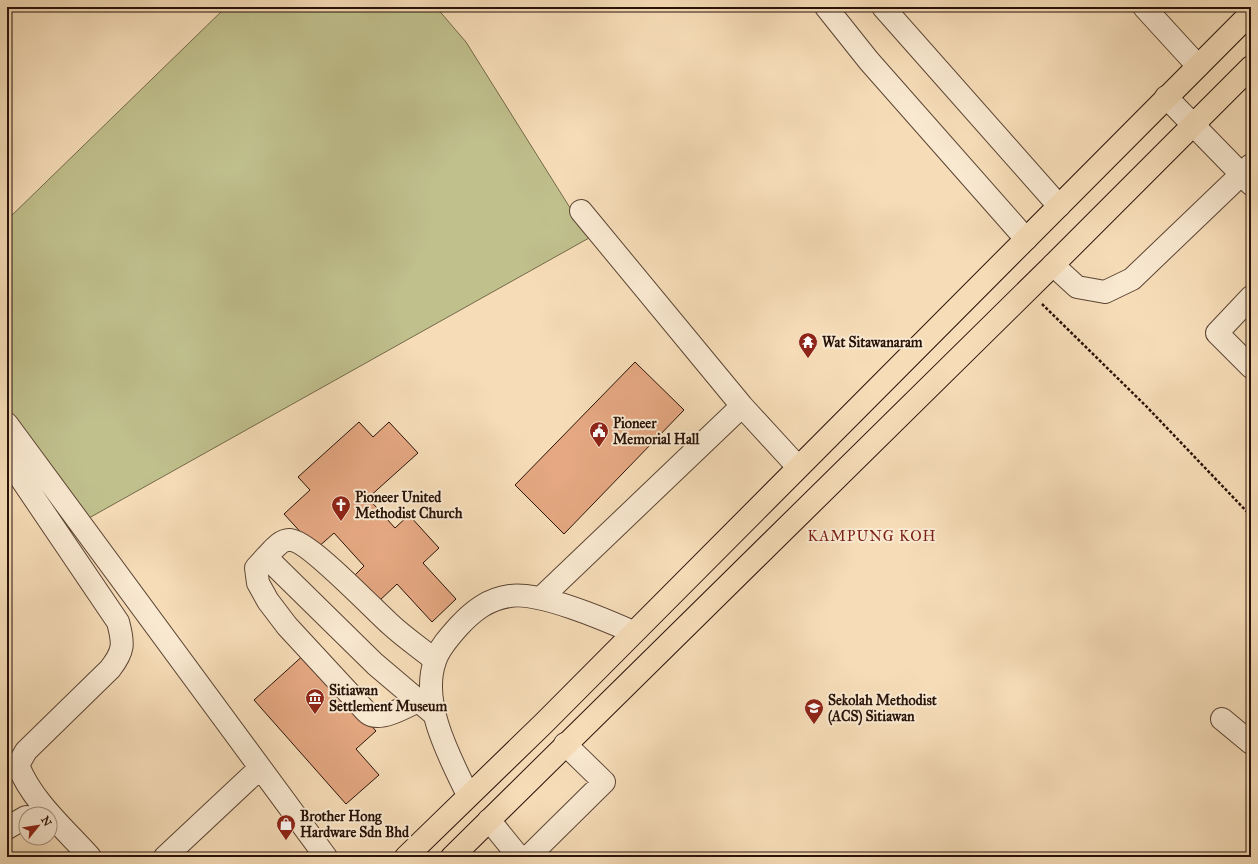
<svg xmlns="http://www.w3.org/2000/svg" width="1258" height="864" font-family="'IM FELL Great Primer',serif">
<rect width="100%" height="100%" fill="#f6ddb8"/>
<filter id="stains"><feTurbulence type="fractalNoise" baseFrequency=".005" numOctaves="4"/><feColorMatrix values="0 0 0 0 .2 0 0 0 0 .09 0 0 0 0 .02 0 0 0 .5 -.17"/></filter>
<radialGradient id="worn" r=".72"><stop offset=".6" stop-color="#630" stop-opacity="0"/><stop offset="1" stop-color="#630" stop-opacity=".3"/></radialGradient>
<path fill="#c0c08d" stroke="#74694a" d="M226 7H436L466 42 589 238 89 518 7 409V220Z"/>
<path fill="#e5a882" stroke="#291208" d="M635 362 684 410 564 534 515 485Z
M359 422 373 437 389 422 418 453 368 498 395 528 409 515 439 548 423 563 456 599 432 622 397 584 378 602 354 576 364 566 334 533 316 549 284 514 310 490 298 477Z
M307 652 376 731 356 749 379 775 346 804 254 700Z"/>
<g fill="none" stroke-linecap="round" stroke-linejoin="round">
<defs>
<path id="minor" d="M826 7 869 61 1026 239
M883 7 1059 206
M1144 7 1198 66
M1166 97 1251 184
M581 211 742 406 798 467
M1053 265 1077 287 1105 292 1132 279 1251 165
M1251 297 1217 333 1251 367
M7 424 326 857
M7 458 118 622C124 644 124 651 110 669L26 751 18 765C31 800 65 829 90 857
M266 557 256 568 258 583 268 601 287 626 360 705C363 708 367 714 371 715 384 720 407 706 418 701
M541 598 742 406
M434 714 375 664 266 557C272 551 281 539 290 540 308 540 373 609 390 624 404 637 420 648 435 660
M1222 719 1251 743
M468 795C450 758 420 703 435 661 439 648 450 636 459 626 473 611 488 599 510 596 538 591 606 620 633 632
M489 820 519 857
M7 828 26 817
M165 857 260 768
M528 857 604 782 565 744"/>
<path id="highway" d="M406 857 544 723 1251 13
M452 857 1053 265 1251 67"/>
</defs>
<use href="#minor" stroke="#5c4534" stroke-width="24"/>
<use href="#highway" stroke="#291208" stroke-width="24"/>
<path stroke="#291208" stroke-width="2.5" stroke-dasharray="3 2" stroke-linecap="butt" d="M1042 304 1146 406 1251 516"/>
<use href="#minor" stroke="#f9e9d1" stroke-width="22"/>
<use href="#highway" stroke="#f6ddb8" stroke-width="22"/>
</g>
<defs>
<symbol id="temple-pin" viewBox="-11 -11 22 30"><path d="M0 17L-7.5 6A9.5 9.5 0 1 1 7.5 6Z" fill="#8f2418" stroke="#f9e9d1"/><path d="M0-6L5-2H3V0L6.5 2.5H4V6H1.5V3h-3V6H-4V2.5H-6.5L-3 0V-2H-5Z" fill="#fff"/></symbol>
<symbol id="civic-pin" viewBox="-11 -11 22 30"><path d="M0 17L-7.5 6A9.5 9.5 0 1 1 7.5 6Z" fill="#8f2418" stroke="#f9e9d1"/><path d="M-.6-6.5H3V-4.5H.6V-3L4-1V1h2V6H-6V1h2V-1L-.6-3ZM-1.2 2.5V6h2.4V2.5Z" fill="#fff"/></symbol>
<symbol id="church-pin" viewBox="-11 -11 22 30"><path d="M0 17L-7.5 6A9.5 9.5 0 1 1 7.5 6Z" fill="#8f2418" stroke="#f9e9d1"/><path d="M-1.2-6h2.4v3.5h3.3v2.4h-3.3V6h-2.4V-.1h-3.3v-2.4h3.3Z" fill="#fff"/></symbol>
<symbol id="museum-pin" viewBox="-11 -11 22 30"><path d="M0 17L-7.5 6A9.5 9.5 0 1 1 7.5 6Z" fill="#8f2418" stroke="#f9e9d1"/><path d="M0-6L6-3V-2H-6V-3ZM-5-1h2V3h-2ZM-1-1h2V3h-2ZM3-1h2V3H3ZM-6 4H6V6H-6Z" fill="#fff"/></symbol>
<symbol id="school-pin" viewBox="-11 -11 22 30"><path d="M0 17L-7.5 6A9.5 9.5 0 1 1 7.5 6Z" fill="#8f2418" stroke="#f9e9d1"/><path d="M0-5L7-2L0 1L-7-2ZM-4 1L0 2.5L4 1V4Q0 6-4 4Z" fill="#fff"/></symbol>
<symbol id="shop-pin" viewBox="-11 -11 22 30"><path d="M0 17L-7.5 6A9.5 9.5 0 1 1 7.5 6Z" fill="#8f2418" stroke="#f9e9d1"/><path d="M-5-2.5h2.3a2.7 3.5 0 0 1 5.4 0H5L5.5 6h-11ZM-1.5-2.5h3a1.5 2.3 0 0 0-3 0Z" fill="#fff"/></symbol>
</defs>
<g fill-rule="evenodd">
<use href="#temple-pin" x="797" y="331" width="22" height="30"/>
<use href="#civic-pin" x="588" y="420" width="22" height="30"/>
<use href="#church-pin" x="330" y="494" width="22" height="30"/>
<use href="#museum-pin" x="304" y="687" width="22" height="30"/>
<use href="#school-pin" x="803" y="697" width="22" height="30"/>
<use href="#shop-pin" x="275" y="813" width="22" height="30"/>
</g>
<g text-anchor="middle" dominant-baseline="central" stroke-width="4" stroke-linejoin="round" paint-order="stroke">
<g font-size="14" font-weight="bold" fill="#291208" stroke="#f9e9d1" text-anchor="start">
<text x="822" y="342">Wat Sitawanaram</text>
<text x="613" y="423">Pioneer<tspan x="613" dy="16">Memorial Hall</tspan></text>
<text x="355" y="497">Pioneer United<tspan x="355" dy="16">Methodist Church</tspan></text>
<text x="329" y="690">Sitiawan<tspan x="329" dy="16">Settlement Museum</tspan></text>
<text x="828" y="700">Sekolah Methodist<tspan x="828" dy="16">(ACS) Sitiawan</tspan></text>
<text x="300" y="816">Brother Hong<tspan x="300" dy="16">Hardware Sdn Bhd</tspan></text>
</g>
<g font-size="15" letter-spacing="1" fill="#7a1f14" stroke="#f9e9d1">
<text x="872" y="536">KAMPUNG KOH</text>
</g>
</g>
<rect width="1258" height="864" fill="none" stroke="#f6ddb8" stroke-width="24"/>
<rect x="8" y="8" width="1242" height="848" fill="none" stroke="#291208" stroke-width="2"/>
<rect x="12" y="12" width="1234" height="840" fill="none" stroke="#291208"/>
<g transform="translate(38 826) rotate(60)"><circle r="19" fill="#f9e9d1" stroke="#a69381"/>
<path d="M0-3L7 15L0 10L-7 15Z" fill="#8f2418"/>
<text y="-6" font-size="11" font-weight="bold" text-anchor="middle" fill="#291208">N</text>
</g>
<rect width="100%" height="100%" filter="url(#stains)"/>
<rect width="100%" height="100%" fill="url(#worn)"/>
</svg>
